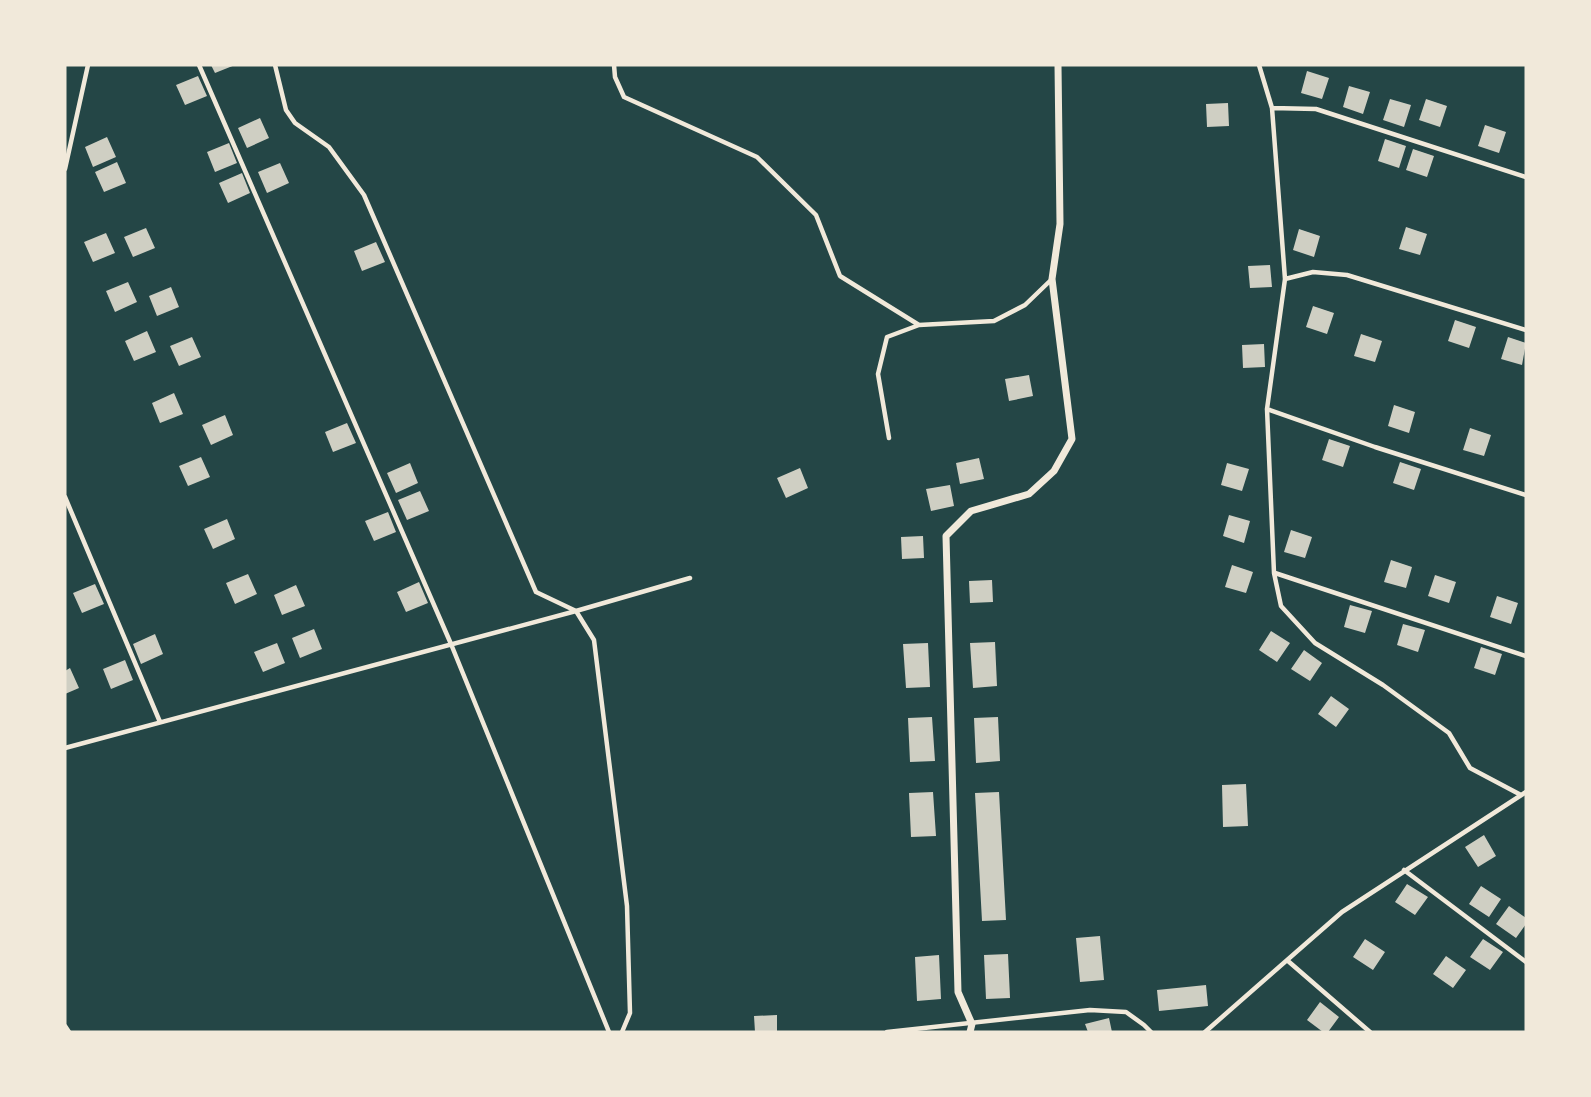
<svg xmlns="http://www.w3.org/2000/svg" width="1591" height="1097" font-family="Ubuntu,sans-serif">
<rect width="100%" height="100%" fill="#0f3d3e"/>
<path fill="#244646" d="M65 65H1526V1032H65Z"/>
<path fill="#cfcfc3" d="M211 65H235L215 73Z
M1307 71 1329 78 1322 99 1301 93Z
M198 76 207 96 185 105 176 85Z
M1349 86 1370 92 1363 114 1343 107Z
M1390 99 1411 105 1404 127 1383 120Z
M1426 99 1447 106 1440 127 1419 120Z
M1228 103 1229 126 1207 127 1206 104Z
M260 118 269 138 247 148 238 128Z
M1485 125 1506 132 1499 153 1478 146Z
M107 137 116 157 93 167 85 147Z
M1385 139 1406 146 1399 168 1378 161Z
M229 143 237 163 215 172 207 152Z
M1413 149 1434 156 1427 177 1406 170Z
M117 162 126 183 104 192 95 172Z
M280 163 289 183 267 193 258 172Z
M242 173 250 193 228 203 219 183Z
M1406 227 1427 234 1420 255 1399 249Z
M146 228 155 248 133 257 124 237Z
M1299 229 1320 236 1314 257 1293 250Z
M106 233 115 253 93 262 84 242Z
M376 242 385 262 362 271 354 251Z
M1270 265 1272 287 1250 288 1248 266Z
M128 282 137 302 115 312 106 291Z
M171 287 179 307 157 316 149 296Z
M1313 306 1334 313 1327 334 1306 327Z
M1455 320 1476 327 1469 348 1448 341Z
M147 331 156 352 134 361 125 341Z
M1361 334 1382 341 1375 362 1354 356Z
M192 337 201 357 179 366 170 346Z
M1508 337 1526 343 1522 365 1501 359Z
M1264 344 1265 367 1243 368 1242 345Z
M1029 375 1033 396 1009 401 1005 379Z
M174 393 183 414 160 423 152 403Z
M1394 405 1415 412 1409 433 1388 426Z
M225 415 233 435 211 445 202 425Z
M347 423 356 443 333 452 325 432Z
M1470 428 1491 435 1484 456 1463 450Z
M1329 439 1350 446 1343 467 1322 460Z
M201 457 210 477 188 486 179 466Z
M979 458 984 479 960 484 956 463Z
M1400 462 1421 469 1414 490 1393 483Z
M410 463 418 483 396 493 387 473Z
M1227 463 1249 469 1242 491 1221 485Z
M800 468 808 488 786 498 777 478Z
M950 485 954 506 931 511 926 489Z
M420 491 429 511 407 520 398 500Z
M388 512 396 532 374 541 365 521Z
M1229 515 1250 521 1244 543 1223 536Z
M227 519 235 539 213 549 204 529Z
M1291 530 1312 537 1305 558 1284 552Z
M923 536 924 558 902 559 901 537Z
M1391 560 1412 567 1406 588 1384 582Z
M1232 565 1253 572 1246 593 1225 587Z
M248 574 257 594 235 604 226 583Z
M1435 575 1456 582 1449 603 1428 596Z
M992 580 993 602 970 603 969 581Z
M419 582 428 603 406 612 397 592Z
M95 584 104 604 82 613 73 593Z
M296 585 305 606 282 615 274 595Z
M1497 596 1518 603 1511 624 1490 617Z
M1350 605 1372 611 1365 633 1344 627Z
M1403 624 1425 630 1418 652 1397 645Z
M314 629 322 649 300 658 292 638Z
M1271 631 1290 643 1277 662 1259 650Z
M155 634 163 654 141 664 133 644Z
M995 642 997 686 973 688 970 643Z
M277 643 285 663 263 672 254 652Z
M928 643 930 687 906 688 903 644Z
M1481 647 1502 654 1495 675 1474 668Z
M1304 650 1322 663 1310 681 1291 669Z
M125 660 133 680 111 689 103 669Z
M70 668 79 688 65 694V671Z
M1331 696 1349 709 1336 727 1318 714Z
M932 717 935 761 910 762 908 718Z
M998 717 1000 761 976 763 974 718Z
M1246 784 1248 826 1223 827 1222 785Z
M933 792 936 836 911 837 909 793Z
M999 792 1006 920 982 921 975 793Z
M1484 835 1496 856 1478 867 1465 847Z
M1407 884 1428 897 1415 915 1395 902Z
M1481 886 1501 899 1489 917 1469 904Z
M1509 906 1526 918V924L1516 938 1496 924Z
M1100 936 1104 980 1080 982 1076 938Z
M1365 939 1385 952 1373 970 1353 957Z
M1483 939 1503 952 1490 970 1470 957Z
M1008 954 1010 998 986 999 984 955Z
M939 955 941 999 917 1001 915 957Z
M1446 956 1466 970 1453 988 1433 974Z
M1206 985 1208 1006 1159 1011 1157 990Z
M1320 1002 1339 1017 1328 1032H1323L1307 1020Z
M777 1015V1032H755L754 1016Z
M1109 1018 1112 1032H1088L1085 1024Z"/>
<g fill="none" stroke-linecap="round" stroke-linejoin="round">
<path stroke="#f1e9da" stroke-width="4.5" d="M199 65 451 644 609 1032
M275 65 286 110 295 123 329 147 364 195 536 592 576 611 690 578
M614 65 615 77 624 97 757 157 816 215 840 276 919 325 994 321 1025 305 1052 279
M1259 65 1272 108 1285 279 1267 409 1274 573 1281 606 1315 643 1383 685 1449 733 1470 768 1521 795
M1272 108 1316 109 1526 177
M65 169 88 65
M1285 279 1313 272 1347 275 1526 330
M1267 409 1375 447 1526 495
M889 438 878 374 887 337 919 325
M65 497 160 722
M1275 573 1526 656
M65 748 576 611 594 640 627 906 630 1013 622 1032
M1404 870 1526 962
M1288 961 1370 1032
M65 1026 69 1032
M887 1032 1090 1010 1126 1012 1144 1025 1151 1032
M1205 1032 1342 912 1526 792"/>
<path stroke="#f1e9da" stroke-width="7" d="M970 1032 972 1024 958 992 946 536 971 511 1029 494 1054 471 1072 439 1052 279 1060 224 1058 65"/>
</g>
<rect width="1591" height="1097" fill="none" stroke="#f1e9da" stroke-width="133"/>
</svg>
